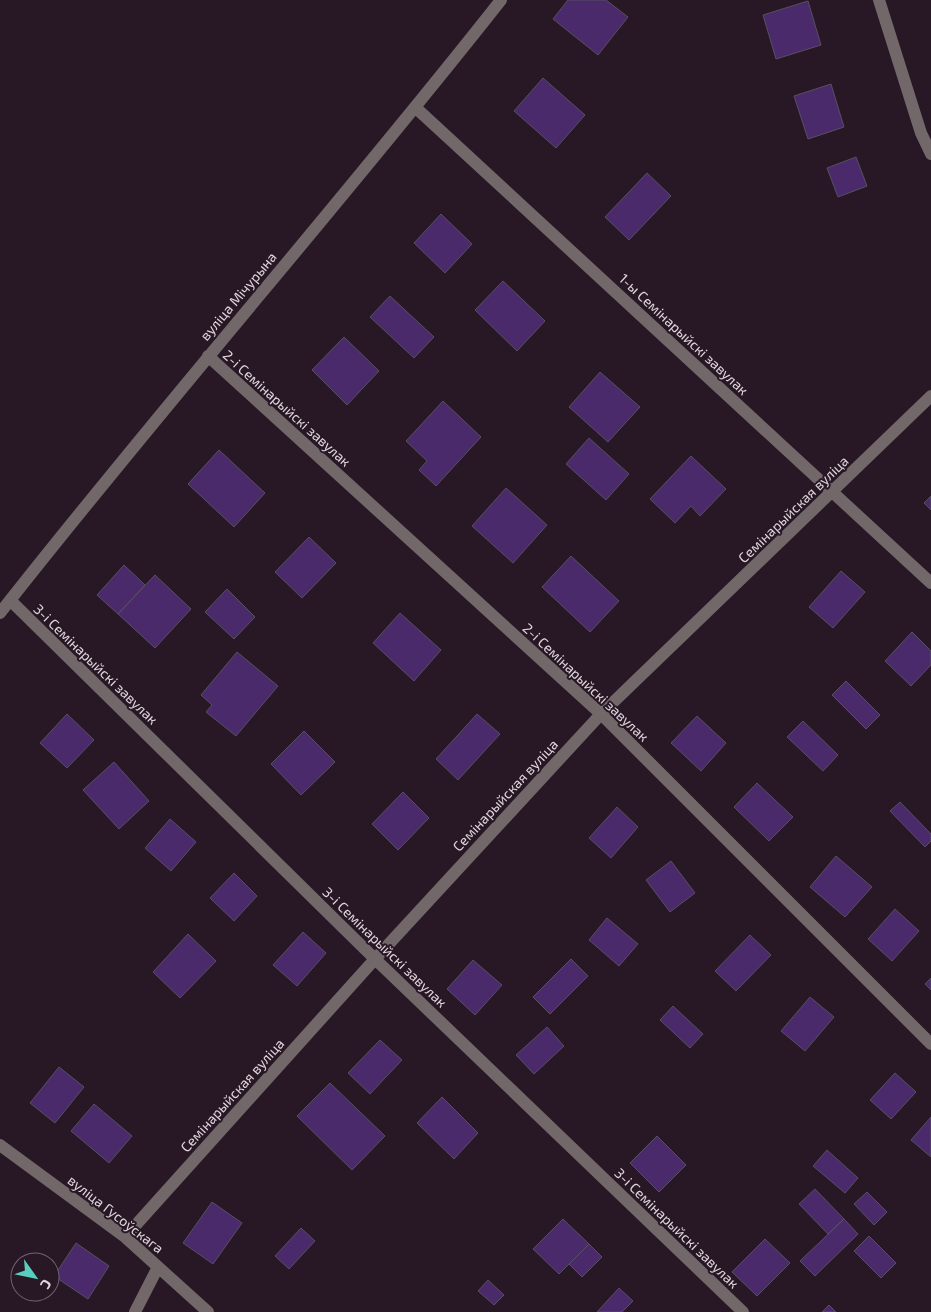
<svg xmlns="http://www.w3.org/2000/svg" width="931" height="1312" font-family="'Exo 2',sans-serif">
<rect width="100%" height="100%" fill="#281825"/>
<path fill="#4b2a6c" stroke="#574f62" d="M568 0H606L628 17 598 55 553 19Z
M808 1 821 45 776 59 763 15Z
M543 78 585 115 556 148 514 111Z
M831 84 844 127 808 139 794 96Z
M856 157 867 186 838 197 827 168Z
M647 173 671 196 629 240 605 217Z
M441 214 472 244 445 273 414 243Z
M503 281 545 321 517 351 475 310Z
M390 296 434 337 414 358 370 317Z
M344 337 379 371 347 405 312 370Z
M600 372 640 407 608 442 569 407Z
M443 401 481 437 436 486 419 470 427 461 406 441Z
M589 438 629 474 606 500 566 464Z
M219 450 265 493 234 527 188 484Z
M691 456 726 489 700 516 691 506 675 523 650 499Z
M506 488 547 525 513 563 472 526Z
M931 496V510L924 503Z
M309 537 336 563 302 598 275 572Z
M571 556 619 601 590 632 542 587Z
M124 565 145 585 118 614 97 595Z
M841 571 865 592 833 628 809 607Z
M155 575 191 609 155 648 118 614Z
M227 589 255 617 234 639 205 612Z
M400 613 441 650 414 681 373 643Z
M912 632 931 651V665L911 686 885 661Z
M237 652 278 686 236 736 206 712 212 705 201 695Z
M846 681 880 715 866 729 832 695Z
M67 714 94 740 67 768 40 743Z
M477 714 500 734 458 780 436 759Z
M697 716 726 743 701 771 671 743Z
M803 721 838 755 823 771 787 737Z
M304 731 335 762 301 795 271 764Z
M114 762 149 801 119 829 83 790Z
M757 783 793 817 769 841 734 807Z
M403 792 429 818 398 850 372 824Z
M900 802 931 834V841L925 847 890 811Z
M617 807 638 827 611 858 589 838Z
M170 819 196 842 171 871 145 848Z
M836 856 872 887 845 917 810 887Z
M671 861 695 893 670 912 646 880Z
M234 873 257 896 234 921 210 898Z
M895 909 919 931 892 961 868 939Z
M607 918 638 944 619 966 589 940Z
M303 932 326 953 297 986 273 965Z
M188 934 216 961 180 998 153 972Z
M750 935 771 955 736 991 715 971Z
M571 959 588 976 550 1014 533 997Z
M473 960 502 985 475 1015 447 989Z
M931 978V990L925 984Z
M810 997 834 1017 805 1051 781 1031Z
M673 1006 703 1034 690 1048 660 1020Z
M547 1027 564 1046 534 1074 516 1055Z
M380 1040 402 1060 370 1094 348 1073Z
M59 1067 84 1087 55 1123 30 1103Z
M895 1073 916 1092 891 1119 870 1100Z
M330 1083 385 1136 352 1170 297 1116Z
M442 1097 478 1133 454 1159 417 1123Z
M94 1104 132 1136 109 1163 71 1131Z
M931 1117V1157L911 1140Z
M657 1136 686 1165 659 1192 630 1163Z
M827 1150 858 1178 845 1193 813 1166Z
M815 1189 844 1219 828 1234 799 1204Z
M867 1192 887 1212 874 1225 854 1204Z
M212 1202 242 1223 213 1264 183 1243Z
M563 1219 589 1244 559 1274 533 1249Z
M844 1219 858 1234 815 1276 800 1261Z
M301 1228 315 1241 289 1269 275 1256Z
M869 1236 896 1263 881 1278 854 1251Z
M765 1239 790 1263 757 1296 732 1272Z
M76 1243 109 1266 88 1299 54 1276Z
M589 1244 602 1257 582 1277 569 1264Z
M488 1280 504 1295 494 1305 478 1291Z
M619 1288 633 1301 622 1312H597Z
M829 1305 836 1312H822Z"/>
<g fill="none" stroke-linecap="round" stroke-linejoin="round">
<path stroke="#726769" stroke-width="12" d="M879 0 921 133 931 154
M416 108 931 583
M208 356 601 714 931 1044
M10 600 375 959 743 1312
M0 613C163 405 338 207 501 0
M0 1145 125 1237 208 1312
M125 1237 375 959 601 714 931 396
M135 1312 158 1267"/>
</g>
<g text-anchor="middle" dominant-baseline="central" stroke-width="4" stroke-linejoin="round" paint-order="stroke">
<g font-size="14" fill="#e1d6de" stroke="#281825">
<text transform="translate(238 296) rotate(-50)">вуліца Мічурына</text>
<text transform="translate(684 334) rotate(43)">1-ы Семінарыйскі завулак</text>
<text transform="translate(287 408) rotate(42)">2-і Семінарыйскі завулак</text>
<text transform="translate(793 509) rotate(-44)">Семінарыйская вуліца</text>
<text transform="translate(96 664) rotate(44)">3-і Семінарыйскі завулак</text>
<text transform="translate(586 682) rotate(43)">2-і Семінарыйскі завулак</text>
<text transform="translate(505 795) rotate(-47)">Семінарыйская вуліца</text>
<text transform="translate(385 947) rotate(44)">3-і Семінарыйскі завулак</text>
<text transform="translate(232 1095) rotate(-48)">Семінарыйская вуліца</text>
<text transform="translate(116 1214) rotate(38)">вуліца Гусоўскага</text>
<text transform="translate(677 1228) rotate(44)">3-і Семінарыйскі завулак</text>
</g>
</g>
<g transform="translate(35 1277) rotate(123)"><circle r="24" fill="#281825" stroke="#72646f"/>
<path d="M0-4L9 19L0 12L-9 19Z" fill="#58cebf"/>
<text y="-8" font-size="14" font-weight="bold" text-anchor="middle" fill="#e1d6de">С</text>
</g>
</svg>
